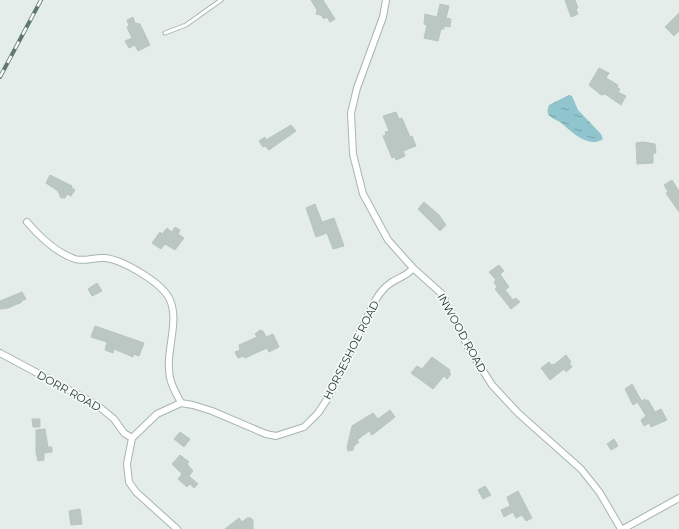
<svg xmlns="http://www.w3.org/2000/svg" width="679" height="529" font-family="Montserrat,sans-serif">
<defs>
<pattern id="water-ripples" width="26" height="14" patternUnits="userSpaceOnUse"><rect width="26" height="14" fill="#91c5cd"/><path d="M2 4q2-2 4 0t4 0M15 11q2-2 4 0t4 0" fill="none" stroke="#76a1a7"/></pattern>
</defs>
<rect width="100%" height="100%" fill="#e4ede9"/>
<path fill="url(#water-ripples)" d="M569 95 572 96 578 110 601 134 603 139C589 149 572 132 561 123 558 120 551 119 548 114 547 111 548 108 549 105Z"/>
<path fill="#bac7c2" stroke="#b7c6bf" d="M311 0H323L335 19 330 22 327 17 324 19 321 15 316 14 317 10Z
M565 0H575L578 8 576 9 578 14 571 17Z
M440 4 449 6 446 18 451 19 450 27 444 26V29H441L438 41 424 38 427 25 424 24 425 14 437 17Z
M679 13V31L674 36 665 27Z
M133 17 135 23 140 24 150 45 138 51 135 45 129 48 125 41 132 38 127 27 129 26 127 20Z
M599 68 609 73 606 78 618 85 617 87 620 89 618 92 626 96 621 105 605 94 601 95 589 85Z
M396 112 399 119 402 118 410 137 412 136 416 146 403 151 405 156 396 160 395 157 392 158 383 136 386 135 385 132 389 131 383 116Z
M291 125 296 131 269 150 265 146 263 147 259 141 265 137 266 140Z
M643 142 655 144 656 153H653V163L637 164 636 143Z
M50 175 72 186 71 187 75 190 71 196 67 194 65 198H61L58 191 46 183Z
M672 180 679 191V212L666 193 668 192 664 185Z
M424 202 439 215 446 225 440 231 418 209Z
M315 204 322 222 334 218 344 246 333 249 327 233 316 237 306 208Z
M175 227 180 230 178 234 184 238 175 250 165 244 161 249 152 243 160 232 162 234 167 228 172 232Z
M499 265 504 271 500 274 509 287 505 290 513 300 516 298 520 302 511 309 495 289 497 287 494 282 496 280 489 272Z
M97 283 102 291 92 296 88 289Z
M22 292 26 299 21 301 22 302 8 308 0 309V301Z
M95 326 144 343 139 356 133 354V357L114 349 113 353 105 350 107 342 91 337Z
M260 330 263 331 266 337 273 334 279 347 269 352 267 348 245 358 244 356 238 358 235 352 240 350 239 345 257 337 255 334Z
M566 355 571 362 569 363 572 367 566 372 564 369 550 380 541 368 549 362 551 365 555 364Z
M432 357 450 370 449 372 451 374 447 379 444 376 433 389 411 373 417 366 422 369Z
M632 384 641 400 633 405 625 389Z
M645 399 646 401 648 400 655 412 661 409 667 420 651 427 649 423 644 426 641 420 646 416 638 403Z
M390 410 395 417 372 435 369 431 357 440 359 442 354 446 353 450 348 451 347 448 352 426 373 413 378 419Z
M32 419H40V427H33Z
M45 429 48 447H52V452L44 453V460L38 461 36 452V430Z
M180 432 190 439 184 447 174 439Z
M614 439 618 446 611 450 607 444Z
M180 455 189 462 187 464 193 471 189 476 198 484 194 488 190 484 187 487 178 479 182 474 172 464Z
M485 486 491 495 483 499 478 490Z
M518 491 532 518 526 521 522 515 516 518 513 512 504 517 501 510 510 506 507 497Z
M80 509 82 524 71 525 69 511Z
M239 518 242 522 247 518H251L253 521V529H225Z"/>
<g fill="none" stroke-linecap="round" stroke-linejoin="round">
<defs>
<path id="lane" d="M165 33 186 25 221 0"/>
<path id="street" d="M386 0 383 17 357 88 351 113 353 154 363 194 388 240 413 268 442 294 468 347 492 385 518 413 581 469 600 493 621 529
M27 222C39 236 57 253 75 259 85 262 94 257 105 258 123 260 163 283 170 300 179 321 167 348 169 369 169 383 176 392 181 403
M0 353 97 405 114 419 124 433 132 438
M177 529 136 492 129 482 127 464 132 438 157 414 181 403 193 405 212 411 266 434 276 436 304 427 318 413 328 398 375 301C379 294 384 287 392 282 400 277 407 276 413 268
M623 529 679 498"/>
</defs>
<use href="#lane" stroke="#a7b5b0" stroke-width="5"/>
<use href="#street" stroke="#a7b5b0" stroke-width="8"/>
<use href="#lane" stroke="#fff" stroke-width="3"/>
<use href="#street" stroke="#fff" stroke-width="6"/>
<defs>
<path id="rail" d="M0 77 41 0"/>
</defs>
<use href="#rail" stroke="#5f7871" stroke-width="4"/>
<use href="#rail" stroke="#f5f9f7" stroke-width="2.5" stroke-dasharray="8" stroke-linecap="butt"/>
</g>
<g text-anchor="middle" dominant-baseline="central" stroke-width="3.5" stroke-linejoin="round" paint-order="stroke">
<g font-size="11" fill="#253d36" stroke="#f5f9f7">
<text transform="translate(462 333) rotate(61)">INWOOD ROAD</text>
<text transform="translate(351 350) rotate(-63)">HORSESHOE ROAD</text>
<text transform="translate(69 391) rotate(29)">DORR ROAD</text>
</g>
</g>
</svg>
